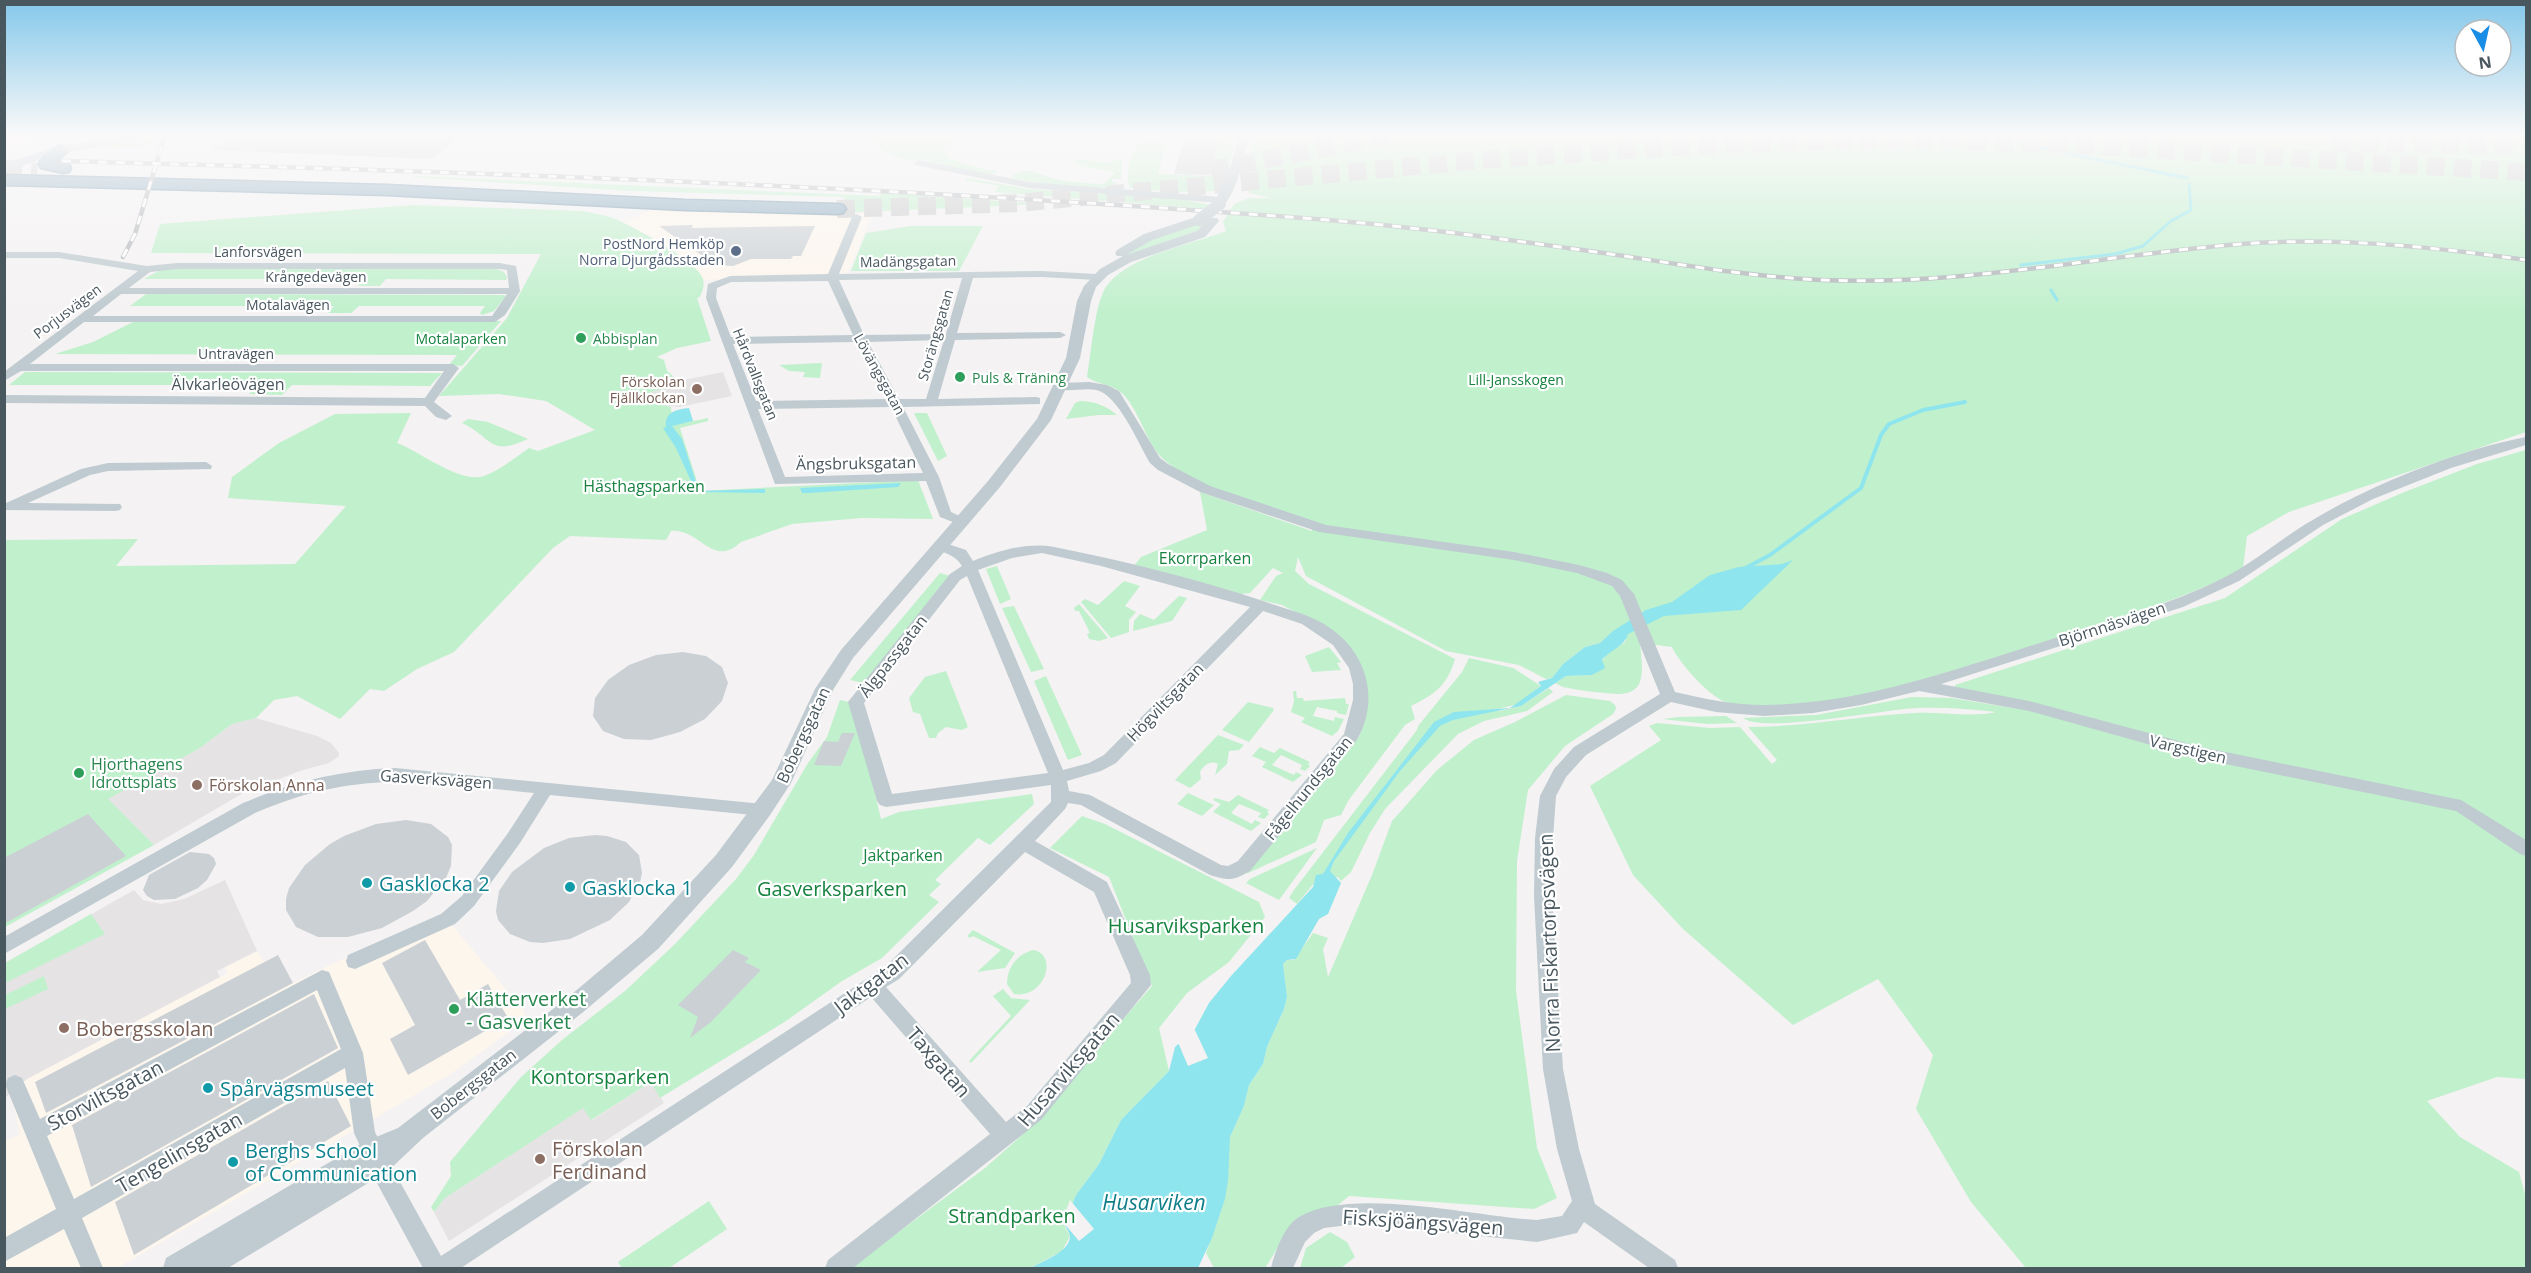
<svg xmlns="http://www.w3.org/2000/svg" width="2531" height="1273" font-family="'Open Sans',sans-serif">
<rect width="100%" height="100%" fill="#f4f2f2"/>
<path fill="#fdf6ed" d="M5 135H74L5 148Z
M656 208 778 213H850L872 215 848 273 704 280 682 257 622 223Z
M446 918 525 1012 523 1022 449 1075 117 1268H5V1142L20 1134 11 1093 27 1079 227 973 225 967 257 951 264 962 278 955 293 983 359 951Z"/>
<path fill="#e5e3e4" d="M723 372 732 396 679 407 657 405 652 401 650 392 673 387 679 381Z
M256 718 317 736 331 743 339 753V756L329 763 303 770 245 792 154 845 107 799 200 748 232 724Z
M225 880 257 951 217 971 220 977 27 1079 5 1098V963L134 890 143 900 161 904 184 899Z
M651 1082 664 1103 449 1241 434 1212 445 1198 583 1107 592 1120Z"/>
<path fill="#c1f0cd" d="M160 135 158 142 141 147 84 148Z
M861 135H989L985 138 964 135 940 151 947 153V158L990 171 994 169 997 172 988 175 920 159C905 167 874 144 861 135Z
M1212 135H1232L1230 143 1234 145 1229 167 1223 174 1218 191 1172 192 1130 188C1124 173 1132 153 1139 140L1163 138 1167 141 1158 174 1210 176 1219 140Z
M1254 135 2526 136V432L2289 512 2247 536 2243 568C2195 595 2143 609 2091 627 2049 641 2007 654 1965 667 1894 688 1804 716 1729 703 1712 700 1679 663 1672 647L1640 643C1643 675 1648 699 1605 693 1591 692 1577 690 1563 687L1555 683 1566 676 1592 675 1607 654 1625 642 1629 621 1600 643 1585 647 1563 664 1552 678 1546 679 1519 665 1446 651 1306 576 1298 557 1295 571 1309 584 1455 659C1447 686 1435 694 1411 706L1415 719 1405 725 1348 801 1341 815 1324 820 1316 842 1246 874 1359 737 1365 719 1368 700 1326 628 1282 605 1260 600 1276 576 1283 573 1273 568 1250 593 1240 594 1134 566 1141 557 1207 530 1200 492 1312 531 1313 522C1270 507 1204 491 1168 463 1146 447 1142 414 1123 394 1113 384 1098 385 1087 377 1091 354 1094 315 1102 295 1116 257 1192 245 1226 231L1223 222 1234 204 1249 198H1271L1249 193 1254 171 1250 172 1244 192 1242 190Z
M1078 159 1109 163 1116 159 1122 160V170L1099 166 1122 171 1121 179H1112V182L1118 183 1115 184 1117 186C1101 191 1027 183 1011 177 1025 163 1045 177 1060 180 1074 183 1088 183 1103 184L1114 174 1112 171 1069 165 1090 166 1073 163Z
M414 176 879 196 882 193 1044 204 837 213 845 197 629 191 413 177Z
M967 178 1029 189 1181 199 1210 205 1208 209 995 192 999 186 964 180Z
M413 205 582 211C591 213 601 214 610 217 628 223 698 261 703 279 705 285 702 292 700 297L697 298 711 341 677 348 657 357 664 360 667 371 679 381 673 387 650 392 654 403 671 407 672 419 679 424 708 418V421L680 428 700 491 918 480 933 519 862 518 792 524 741 542C712 569 700 528 671 531L666 540 570 536 553 548 454 652 417 669 384 691 370 689 340 719 297 696 274 700 256 718 232 724 200 748 108 799 154 845 5 927V540L138 539 116 566 295 564 346 506 228 498 232 477 279 443 335 414 411 413 397 443C419 451 460 484 484 476 499 471 516 457 529 448L538 451 595 430 546 401 499 394 439 396 507 318 541 254 151 253 160 224Z
M1203 220 1212 227 1121 258 1138 245Z
M911 226H983L959 271H851L866 233Z
M162 269H497L504 272 507 277 506 280 386 279 380 286H358L363 279H144Z
M146 294 503 295 506 296 494 311 482 315 480 313 485 306H359L351 313H328L334 306H130Z
M501 321 462 366 449 365 457 355 55 354 93 342 133 322Z
M822 363 820 378 803 377 805 372 789 371 779 365Z
M25 372 442 373 430 386 292 385 282 395 249 394 257 385H9Z
M1080 401C1095 401 1106 406 1117 415H1099L1066 419 1075 403Z
M914 413H927L947 456 938 461Z
M468 419 488 422 528 439C488 457 494 438 462 423Z
M2526 450V1079L2497 1077 2427 1101 2460 1137 2519 1172 2526 1198V1268H2026L1971 1202 1916 1109 1933 1055 1878 979 1793 1025 1683 929 1633 875 1590 786 1661 740 1649 726 1657 723 1710 728 1740 727 1772 764 1777 760 1748 727C1804 727 1858 716 1914 713 1941 711 1970 718 1996 712 1971 709 1943 707 1918 708 1884 709 1764 734 1743 718L1816 715 1912 697 1952 698 2018 709 1955 688V685L2225 598 2342 519 2402 493 2477 464Z
M997 566 1011 599 1000 604 986 569Z
M940 573 950 576 864 683 850 680Z
M1124 581 1140 586 1125 606 1136 612 1129 620V632L1111 638 1081 602 1085 599 1098 605Z
M1179 596 1187 598 1172 621 1133 631 1134 621 1140 614 1154 620Z
M1079 604 1108 638 1099 641 1089 639 1087 634 1090 633 1079 611H1075L1074 608Z
M1014 606 1044 669 1031 672 1002 608Z
M1329 647 1341 662 1337 663 1341 670 1312 672 1305 656Z
M1469 658 1513 668 1541 686 1518 704 1498 709 1499 711 1521 706 1549 688 1553 692 1527 711 1484 721 1458 734 1385 809 1370 833 1351 872 1341 881 1338 877 1315 882 1297 904 1289 898 1294 890 1417 730 1418 726 1462 672Z
M946 671 968 727 962 730 946 727 938 733 936 738H929L920 714 913 712 909 698 925 677Z
M1046 676 1082 755 1068 760 1034 681Z
M1293 691H1296L1297 698H1303L1304 701 1345 698 1346 704H1349L1346 715 1337 713V711L1317 707 1313 716 1334 721 1335 717 1344 719 1338 731 1332 736 1301 722 1305 718 1291 712 1294 701Z
M1566 695 1610 701 1615 705 1616 709 1613 714 1565 746 1528 790 1517 861 1516 991 1537 1148 1557 1198 1534 1209 1349 1196 1337 1206 1296 1219 1265 1268H1214L1206 1253 1222 1208 1230 1137 1244 1106 1249 1085 1263 1064 1267 1047 1284 1009 1287 997 1283 964 1287 960H1294L1313 933 1328 938 1323 949 1328 977 1372 875 1392 821 1401 811 1437 770 1474 740 1515 722Z
M840 700 849 702 854 706 881 819 899 812 1032 794 1034 804 990 845 978 838 935 880 941 884 929 895 939 902 882 958 842 981 786 1021 660 1098 651 1082 591 1120 583 1108 445 1198 434 1212 431 1207 451 1176 450 1162 521 1077 562 1040 625 991 675 944 736 879 754 855 808 763 827 737Z
M1248 702 1273 708 1274 710 1249 742 1222 730Z
M1726 716 1737 723 1707 724 1662 719 1679 717Z
M1218 735 1244 745 1239 750 1229 751 1227 764 1215 775 1218 764C1211 760 1204 765 1200 772L1201 779 1190 788 1175 780Z
M1260 747 1274 753 1280 748 1310 762 1308 764 1310 766 1305 771 1300 769 1302 765 1281 755 1272 765 1294 775 1296 772 1302 775 1293 782 1262 767 1266 762 1252 756Z
M1188 793 1214 805 1202 816 1177 804Z
M1238 795 1269 810 1267 812 1269 814 1264 819 1258 817 1261 813 1239 804 1231 813 1252 824 1255 820 1261 823 1251 831 1213 812 1221 804 1213 800 1215 798 1229 802Z
M1082 816 1105 824 1259 902 1265 917 1229 962 1187 993 1159 1028 1169 1071 1121 1120 1099 1164 1076 1195 1065 1227 1070 1236 1062 1251 1031 1268H850L985 1168 1020 1137 1152 986 1109 877 1050 848Z
M1317 848 1279 900 1246 883 1250 879Z
M91 914 105 934 5 983V963Z
M973 930 1015 953 1005 968 977 972 1001 950 973 936 970 938 967 936Z
M1033 950C1059 954 1045 999 1014 994L1007 984C1007 968 1017 954 1033 950Z
M44 976 48 989 5 1009V995Z
M1003 989 1011 998 1030 1000 971 1063 969 1061 1011 1016 993 996Z
M709 1201 727 1229 669 1268H622L618 1262Z
M1330 1232 1347 1242 1355 1257 1341 1268H1300L1306 1248Z"/>
<path fill="#8ee5ed" d="M689 408 693 421 672 426 682 439 699 491 765 489V493L696 492 676 448 663 428 666 427C664 412 677 409 689 408Z
M901 483 898 487 808 493H802L800 488Z
M1793 560 1741 610 1664 616 1628 634C1624 647 1610 650 1602 660L1605 668 1592 675 1566 676 1521 706 1453 720 1440 726 1400 771 1334 861 1330 871 1341 883 1328 914 1319 919 1296 959 1287 960 1283 964 1287 997 1284 1009 1267 1047 1263 1064 1249 1085 1244 1106 1230 1137 1228 1181 1225 1199 1212 1238 1198 1268H1031C1043 1261 1069 1252 1070 1237 1070 1232 1065 1228 1065 1222L1076 1195 1099 1164 1121 1120 1169 1071 1175 1047 1195 1029 1209 1003 1231 976 1313 887 1316 875 1323 874 1348 833 1434 722 1454 712 1510 708 1541 686 1538 682 1552 678 1563 664 1585 647 1600 643 1613 631 1646 610 1672 602 1710 575 1739 567 1782 564Z"/>
<path fill="#f4f2f2" d="M1194 1028 1208 1058 1188 1066 1177 1040Z
M1070 1200 1094 1229 1079 1241 1062 1221Z"/>
<g fill="none" stroke-linecap="round" stroke-linejoin="round">
<path stroke="#8ee5ed" stroke-width="3" d="M2007 141 2187 178
M2144 245 2171 221 2191 210 2189 184
M2021 265 2115 254 2143 246
M2051 290 2057 300"/>
<path stroke="#8ee5ed" stroke-width="4" d="M1742 570 1770 555 1861 488 1881 435 1889 424 1923 410 1965 402"/>
</g>
<path fill="#cbd0d4" d="M236 135H462L431 159 211 150Z
M1184 139 1219 140 1210 175 1174 174Z
M693 225 692 228 815 226 801 256H793L791 259H751L733 266 716 265 659 226Z
M683 652 706 656 722 667 728 683 722 701 705 719 680 732 651 740 624 739 603 731 593 716 595 698 608 680 629 665 656 655Z
M842 733H855L841 766 814 765 824 741 838 742Z
M88 814 126 856 4 924V858Z
M406 820 431 824 448 837 452 845 451 866 446 878 427 901 413 911 382 928 348 937H318L296 927 286 910V899L289 888 305 865 330 844 344 836 376 824Z
M595 835 607 836 626 842 639 855 642 873 640 882 629 902 610 920 570 939 543 943 530 942 510 934 498 920 496 911 499 891 512 872 544 848 569 838Z
M190 852 209 854 214 858 216 864 207 880 198 888 175 899 154 900 147 896 143 890 149 875Z
M425 940 460 1000 488 984 508 1018 408 1075 390 1039 415 1025 382 963Z
M733 950 749 958 745 962 761 970 711 1022 690 1038 698 1017 678 1005Z
M278 955 293 983 46 1113 35 1082Z
M314 994 338 1048 91 1187 72 1125Z
M328 1081 351 1126 134 1255 115 1202Z"/>
<g fill="none" stroke-linecap="round" stroke-linejoin="round">
<path stroke="#c9cbcd" stroke-width="18" stroke-dasharray="18 9" stroke-linecap="butt" d="M2333 143 2526 146
M4 169 37 172
M1211 170 1389 135
M837 209 1017 203 1480 160 1673 147 1815 141 1942 140 2081 145 2526 172"/>
<defs>
<path id="motorway" d="M61 145 69 150 56 161 69 164 71 168 69 172 63 173 41 168 39 164 42 155Z
M4 175 387 185 685 200 837 204 843 205 846 209 843 213 837 214 685 210 387 195 4 185Z"/>
</defs>
<use href="#motorway" stroke="#7596ac" stroke-width="3"/>
<path fill="#bfcbd0" fill-rule="evenodd" d="M919 160 1029 182 1221 197 1226 200 1221 203 1029 188 916 165 914 163Z
M857 214 862 217 839 274 1041 271 1097 274 1102 277 1097 280 1041 277 973 278 957 333 1060 332 1066 335 1060 338 955 340 938 399 1036 397 1040 398V404L903 407 939 477 951 512 970 521 968 524H958L940 517 926 481 775 484 706 298 708 284 730 276 828 274 852 217ZM962 278 946 334 864 335 839 280ZM828 281 853 335 731 337 716 298 717 288 731 282ZM944 340 926 399H899L868 342ZM857 342 887 399 756 401 733 344ZM891 407 923 473 785 477 758 409Z
M4 252H59L147 266 177 263H500L516 266 520 291 505 315 495 322H84L30 364H453L459 368 434 402 452 416 446 420 436 417 425 406 4 403V395L425 398 444 371H21L4 381V372L138 271 59 258H4ZM177 269H500L507 270 509 288H129L150 272ZM121 294H507L492 316H93Z
M1089 382 1107 385 1119 391 1160 458 1168 464 1210 486 1326 525 1514 552 1579 565 1607 573 1622 580 1634 594 1675 692C1705 699 1734 705 1765 705 1861 704 1953 670 2043 642 2106 622 2169 606 2227 576 2257 560 2282 538 2311 521 2370 485 2458 450 2526 437V445L2451 468 2373 499 2323 525 2239 581 2183 607 1941 684 2029 701 2201 747 2461 800 2526 840V856L2520 854 2456 811 2201 759 2029 711 1919 691 1861 705 1813 713 1764 716 1716 712 1671 702 1586 755 1566 777 1556 796 1553 838 1552 896 1563 1069 1579 1149 1595 1204 1675 1260 1678 1268H1649L1584 1222 1577 1233 1537 1242 1381 1226 1349 1225 1324 1228 1314 1233 1305 1242 1293 1268H1271C1275 1252 1284 1226 1299 1217 1352 1186 1475 1217 1537 1220L1562 1216 1572 1201 1557 1149 1543 1069 1534 896 1535 838 1540 796 1554 769 1574 747 1660 694 1620 596 1612 586 1577 573 1514 560 1319 532 1200 492 1158 470 1150 463C1138 443 1118 394 1096 390 1084 387 1063 394 1055 387L1061 383Z
M206 462 212 466 211 469 108 471 90 475 28 503 120 504 122 507 120 510 115 511 4 510V504L81 469 108 463Z
M942 542 966 550 973 561C998 551 1027 542 1054 547 1125 561 1198 579 1266 602 1288 610 1311 614 1330 628 1367 653 1380 700 1357 740L1250 871C1232 881 1230 881 1210 875L1081 805 1068 803 1065 809 1035 841 1107 882 1150 975 1151 985 1041 1120 853 1268H825L828 1260 990 1134 871 997 461 1268H423L378 1185 354 1133 345 1068 82 1218 103 1268H81L64 1229 4 1262V1238L56 1209 5 1084 8 1078 15 1075 22 1078 40 1119 322 970 329 972 363 1053 375 1132 394 1171 441 1256 885 967 1051 802V785L886 807 880 805 877 801 848 702 950 574 962 566C953 552 945 556 935 546ZM1042 553 1101 566 1250 607 1104 755 1089 763 1063 770 978 570 1012 558ZM967 576 1048 773 892 794 864 703 960 580ZM1263 611 1302 624 1333 645 1349 668 1353 684V700L1344 734 1238 861 1228 866 1221 865 1090 795 1069 791 1067 781 1101 771 1116 763ZM1025 852 1094 892 1130 975 1131 983 1027 1106 1006 1122 886 987 899 979ZM317 990 341 1049 74 1199 47 1136Z
M395 768 763 804 769 805 772 810 769 815 763 816 550 795 520 843 474 906 455 924 355 969 348 967 346 961 348 955 441 914 462 896 508 833 534 793C427 782 358 768 255 813L4 954V937L243 803C292 782 341 770 395 768Z"/>
<path fill="#bfcbd0" fill-rule="evenodd" d="M1239 135H1249C1246 151 1235 202 1220 207L1216 206 1214 204 1230 168Z
M1199 216 1205 220 1203 223 1152 240 1126 255 1197 231 1209 218H1217L1219 221 1205 237 1131 262 1108 275 1096 287 1091 301 1080 358 1051 420 1000 487 853 658 833 690 791 783 770 815 732 867 658 949 582 1013 423 1138 388 1171 228 1268H163L166 1258 364 1142 398 1128 566 999 642 935 716 855 772 780 815 689 841 650 988 481 1037 419 1066 358 1077 301 1084 286 1100 269 1123 256H1117L1115 253 1117 250 1144 234Z"/>
<path fill="#bfccd5" fill-rule="evenodd" d="M120 135H145L139 139 63 153 4 171V163L61 146Z"/>
<use href="#motorway" fill="#8aabc0" fill-rule="evenodd"/>
<defs>
<path id="rail" d="M62 161C484 172 906 187 1328 220 1427 228 1525 242 1624 256 1689 266 1755 277 1821 280 1959 286 2093 257 2229 245 2328 236 2427 246 2526 260
M123 257 135 234 165 135"/>
</defs>
<use href="#rail" stroke="#b4b8bc" stroke-width="4.5"/>
<use href="#rail" stroke="#fff" stroke-width="3" stroke-dasharray="9" stroke-linecap="butt"/>
<path stroke="#bfcbd0" stroke-width="12" d="M1199 220 1220 204"/>
</g>
<linearGradient id="sky" x2="0" y2="1"><stop stop-color="#84c8ea"/><stop offset="0.43" stop-color="#faf9f9"/><stop offset="1" stop-color="#faf9f9" stop-opacity="0"/></linearGradient>
<rect width="2531" height="313" fill="url(#sky)"/>
<circle fill="#5c6f8a" stroke="#fff" stroke-width="2" cx="736" cy="251" r="6"/>
<g fill="#2e9e5b" stroke="#fff" stroke-width="2">
<circle cx="581" cy="338" r="6"/>
<circle cx="960" cy="377" r="6"/>
<circle cx="79" cy="773" r="6"/>
<circle cx="454" cy="1009" r="6"/>
</g>
<g fill="#8d6e63" stroke="#fff" stroke-width="2">
<circle cx="697" cy="389" r="6"/>
<circle cx="197" cy="785" r="6"/>
<circle cx="64" cy="1028" r="6"/>
<circle cx="540" cy="1159" r="6"/>
</g>
<g fill="#0f9aa8" stroke="#fff" stroke-width="2">
<circle cx="367" cy="883" r="6"/>
<circle cx="570" cy="887" r="6"/>
<circle cx="208" cy="1088" r="6"/>
<circle cx="233" cy="1162" r="6"/>
</g>
<g text-anchor="middle" dominant-baseline="central" stroke-width="4.5" stroke-linejoin="round" paint-order="stroke">
<g font-size="14" fill="#4e5e75" stroke="#fff" text-anchor="end">
<text x="724" y="243">PostNord Hemköp<tspan x="724" dy="16">Norra Djurgådsstaden</tspan></text>
</g>
<g font-size="14" fill="#49575f" stroke="#fff">
<text x="258" y="251">Lanforsvägen</text>
<text transform="translate(908 261) rotate(-1)">Madängsgatan</text>
<text x="316" y="276">Krångedevägen</text>
<text x="288" y="304">Motalavägen</text>
<text transform="translate(67 311) rotate(-37)">Porjusvägen</text>
<text transform="translate(935 335) rotate(-74)">Storängsgatan</text>
<text x="236" y="353">Untravägen</text>
<text transform="translate(756 374) rotate(68)">Hårdvallsgatan</text>
<text transform="translate(880 374) rotate(61)">Lövängsgatan</text>
</g>
<g font-size="14" fill="#178340" stroke="#fff">
<text x="461" y="338">Motalaparken</text>
<text x="1516" y="379">Lill-Jansskogen</text>
</g>
<g font-size="14" fill="#27864d" stroke="#fff" text-anchor="start">
<text x="593" y="338">Abbisplan</text>
<text x="972" y="377">Puls &amp; Träning</text>
</g>
<g font-size="14" fill="#785e54" stroke="#fff" text-anchor="end">
<text x="685" y="381">Förskolan<tspan x="685" dy="16">Fjällklockan</tspan></text>
</g>
<g font-size="16" fill="#49575f" stroke="#fff">
<text x="228" y="384">Älvkarleövägen</text>
<text transform="translate(856 463) rotate(-1)">Ängsbruksgatan</text>
<text transform="translate(2112 624) rotate(-18)">Björnnäsvägen</text>
<text transform="translate(893 656) rotate(-52)">Älgpassgatan</text>
<text transform="translate(1165 702) rotate(-46)">Högviltsgatan</text>
<text transform="translate(803 735) rotate(-65)">Bobergsgatan</text>
<text transform="translate(2188 749) rotate(13)">Vargstigen</text>
<text transform="translate(436 779) rotate(4)">Gasverksvägen</text>
<text transform="translate(1308 788) rotate(-51)">Fågelhundsgatan</text>
<text transform="translate(473 1084) rotate(-38)">Bobergsgatan</text>
</g>
<g font-size="16" fill="#178340" stroke="#fff">
<text x="644" y="486">Hästhagsparken</text>
<text x="1205" y="558">Ekorrparken</text>
<text x="903" y="855">Jaktparken</text>
</g>
<g font-size="16" fill="#27864d" stroke="#fff" text-anchor="start">
<text x="91" y="764">Hjorthagens<tspan x="91" dy="18">Idrottsplats</tspan></text>
</g>
<g font-size="16" fill="#785e54" stroke="#fff" text-anchor="start">
<text x="209" y="785">Förskolan Anna</text>
</g>
<g font-size="20" fill="#0d838f" stroke="#fff" text-anchor="start">
<text x="379" y="883">Gasklocka 2</text>
<text x="582" y="887">Gasklocka 1</text>
<text x="220" y="1088">Spårvägsmuseet</text>
<text x="245" y="1150">Berghs School<tspan x="245" dy="23">of Communication</tspan></text>
</g>
<g font-size="20" fill="#178340" stroke="#fff">
<text x="832" y="888">Gasverksparken</text>
<text x="1186" y="925">Husarviksparken</text>
<text x="600" y="1076">Kontorsparken</text>
<text x="1012" y="1215">Strandparken</text>
</g>
<g font-size="20" fill="#49575f" stroke="#fff">
<text transform="translate(1549 943) rotate(-92)">Norra Fiskartorpsvägen</text>
<text transform="translate(871 983) rotate(-37)">Jaktgatan</text>
<text transform="translate(939 1062) rotate(49)">Taxgatan</text>
<text transform="translate(1068 1069) rotate(-49)">Husarviksgatan</text>
<text transform="translate(105 1095) rotate(-28)">Storviltsgatan</text>
<text transform="translate(179 1152) rotate(-30)">Tengelinsgatan</text>
<text transform="translate(1423 1222) rotate(4)">Fisksjöängsvägen</text>
</g>
<g font-size="20" fill="#27864d" stroke="#fff" text-anchor="start">
<text x="466" y="998">Klätterverket<tspan x="466" dy="23">- Gasverket</tspan></text>
</g>
<g font-size="20" fill="#785e54" stroke="#fff" text-anchor="start">
<text x="76" y="1028">Bobergsskolan</text>
<text x="552" y="1148">Förskolan<tspan x="552" dy="23">Ferdinand</tspan></text>
</g>
<g font-size="21" font-style="italic" fill="#0d7d88" stroke="#fff">
<text x="1154" y="1202">Husarviken</text>
</g>
</g>
<rect width="2531" height="1273" fill="none" stroke="#49575f" stroke-width="12"/>
<g transform="translate(2483 48) rotate(172)"><circle r="28" fill="#ffffff" stroke="#b6bcbf" stroke-width="1.5"/>
<path d="M0-4.5L10 22L0 15L-10 22Z" fill="#198ce6"/>
<text y="-9" font-size="16" font-weight="bold" text-anchor="middle" fill="#49575f">N</text>
</g>
</svg>
